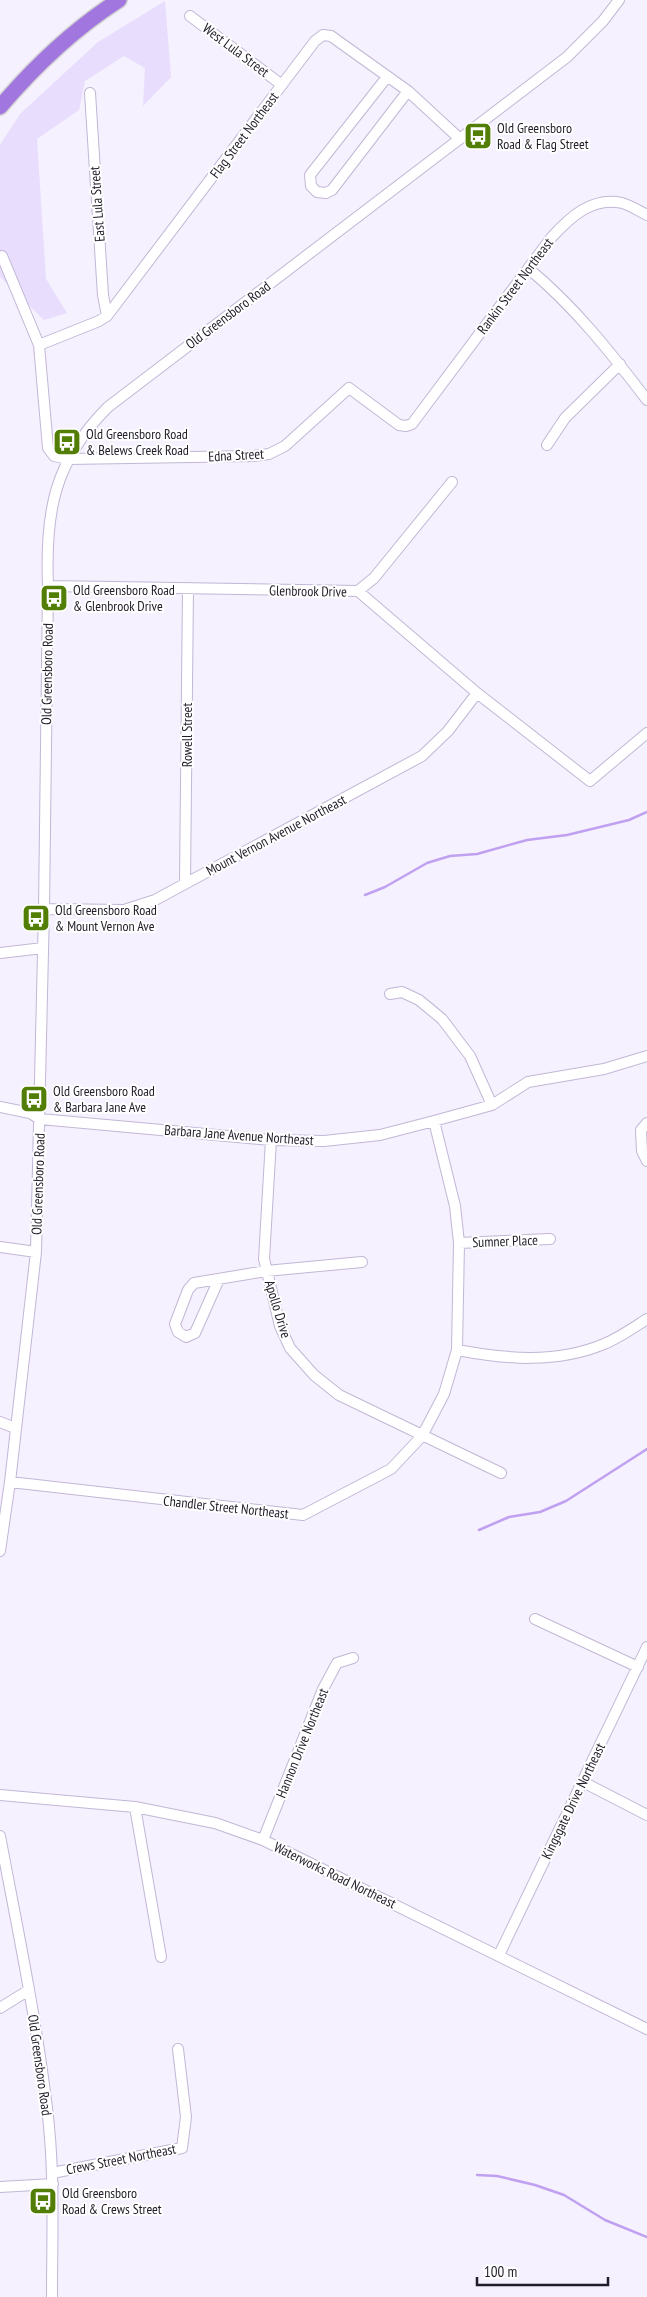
<svg xmlns="http://www.w3.org/2000/svg" width="647" height="2297" font-family="'PT Sans Narrow',sans-serif">
<rect width="100%" height="100%" fill="#f5f1fe"/>
<path fill="#e8ddfd" d="M165 1 171 77 143 106 145 68 124 56 85 81 79 110 37 139 46 279 67 313 44 320 0 277V145L20 114 98 42Z"/>
<g fill="none" stroke-linecap="round" stroke-linejoin="round">
<path stroke="#c0a1f1" stroke-width="2.5" d="M365 895 385 887 427 863 450 856 477 854 527 840 567 835 629 820 647 812
M479 1530 509 1517 540 1512 566 1501 647 1449
M477 2175 497 2176 535 2185 564 2195 605 2220 647 2237"/>
<defs>
<path id="minor" d="M190 16 282 85
M387 77 310 175 311 186 317 192 326 193 332 190 408 91
M90 93 103 295 107 316
M2 256 39 345 48 448 54 456 68 459 253 456 269 454 285 446 349 388 399 425 406 426 412 424 551 238C569 218 592 196 622 203 630 205 639 211 647 215
M529 269C575 307 611 353 647 400
M39 345 99 321 107 316 315 41 323 35 331 36 408 91 460 139
M547 445 565 418 620 364
M48 586 358 591 477 693 590 781 647 733
M358 591 374 578 452 482
M185 883 188 588
M44 909 124 910 155 900 422 756 448 731 477 693
M0 953 43 948
M390 994 402 992 419 1000 442 1019 470 1056 492 1105
M0 1107 30 1113 40 1119 271 1140 324 1141 380 1135 434 1121 492 1105 528 1082 604 1069 647 1056
M647 1123 641 1130 642 1151 647 1161
M271 1140 264 1259 280 1326 290 1348 314 1375 339 1395 501 1473
M459 1243 550 1239
M0 1247 36 1252
M219 1279 195 1333 186 1337 178 1332 175 1324 188 1290 194 1283 266 1271 362 1262
M457 1350C506 1359 556 1364 604 1344 619 1338 633 1328 647 1319
M0 1422 15 1428
M10 1482 303 1515 391 1469 422 1436 444 1394 457 1350 459 1243 455 1206 434 1121
M0 1551 10 1482 36 1252 44 909 48 586C45 512 54 461 108 407L567 57 603 21 619 0
M535 1619 638 1667
M583 1782 647 1815
M0 1795 135 1807 215 1823 263 1840 647 2029
M135 1807 161 1957
M0 1836C17 1926 36 2017 47 2108 55 2171 52 2234 52 2297
M263 1840 323 1689 337 1663 353 1658
M499 1955 647 1647
M0 2008 29 1990
M52 2173 182 2148 186 2117 178 2049
M0 2187 53 2184"/>
<path id="highway" d="M0 107C34 67 74 29 119 0"/>
</defs>
<use href="#minor" stroke="#c2b7d6" stroke-width="12"/>
<use href="#highway" stroke="#d3d2d4" stroke-width="18"/>
<use href="#minor" stroke="#fff" stroke-width="10"/>
<use href="#highway" stroke="#a176df" stroke-width="15"/>
</g>
<defs>
<symbol id="bus-square" viewBox="-11 -11 22 22"><rect x="-9" y="-9" width="18" height="18" rx="4" fill="#527e05" stroke="#fff"/><path d="M-5-6H5V4H4V6H2V4H-2V6H-4V4H-5ZM-3.5-4V0h7V-4ZM-3.5 1.2v1.5H-2V1.2ZM2 1.2v1.5H3.5V1.2Z" fill="#fff"/></symbol>
</defs>
<g fill-rule="evenodd">
<use href="#bus-square" x="462" y="120" width="32" height="32"/>
<use href="#bus-square" x="51" y="426" width="32" height="32"/>
<use href="#bus-square" x="38" y="582" width="32" height="32"/>
<use href="#bus-square" x="20" y="902" width="32" height="32"/>
<use href="#bus-square" x="18" y="1083" width="32" height="32"/>
<use href="#bus-square" x="27" y="2185" width="32" height="32"/>
</g>
<g text-anchor="middle" dominant-baseline="central" stroke-width="4" stroke-linejoin="round" paint-order="stroke">
<g font-size="14" fill="#211c28" stroke="#fff">
<text transform="translate(236 50) rotate(37)">West Lula Street</text>
<text transform="translate(244 135) rotate(-53)">Flag Street Northeast</text>
<text transform="translate(97 204) rotate(-94)">East Lula Street</text>
<text transform="translate(515 286) rotate(-53)">Rankin Street Northeast</text>
<text transform="translate(228 315) rotate(-37)">Old Greensboro Road</text>
<text transform="translate(236 455) rotate(-3)">Edna Street</text>
<text transform="translate(308 591) rotate(1)">Glenbrook Drive</text>
<text transform="translate(47 674) rotate(-89)">Old Greensboro Road</text>
<text transform="translate(187 735) rotate(-90)">Rowell Street</text>
<text transform="translate(276 835) rotate(-28)">Mount Vernon Avenue Northeast</text>
<text transform="translate(239 1135) rotate(4)">Barbara Jane Avenue Northeast</text>
<text transform="translate(38 1184) rotate(-88)">Old Greensboro Road</text>
<text transform="translate(505 1241) rotate(-2)">Sumner Place</text>
<text transform="translate(278 1309) rotate(73)">Apollo Drive</text>
<text transform="translate(226 1507) rotate(6)">Chandler Street Northeast</text>
<text transform="translate(302 1743) rotate(-68)">Hannon Drive Northeast</text>
<text transform="translate(573 1801) rotate(-64)">Kingsgate Drive Northeast</text>
<text transform="translate(335 1875) rotate(26)">Waterworks Road Northeast</text>
<text transform="translate(40 2065) rotate(82)">Old Greensboro Road</text>
<text transform="translate(121 2159) rotate(-11)">Crews Street Northeast</text>
</g>
<g font-size="14" fill="#211c28" stroke="#fff" text-anchor="start">
<text x="497" y="128">Old Greensboro<tspan x="497" dy="16">Road &amp; Flag Street</tspan></text>
<text x="86" y="434">Old Greensboro Road<tspan x="86" dy="16">&amp; Belews Creek Road</tspan></text>
<text x="73" y="590">Old Greensboro Road<tspan x="73" dy="16">&amp; Glenbrook Drive</tspan></text>
<text x="55" y="910">Old Greensboro Road<tspan x="55" dy="16">&amp; Mount Vernon Ave</tspan></text>
<text x="53" y="1091">Old Greensboro Road<tspan x="53" dy="16">&amp; Barbara Jane Ave</tspan></text>
<text x="62" y="2193">Old Greensboro<tspan x="62" dy="16">Road &amp; Crews Street</tspan></text>
</g>
</g>
<path d="M477 2277v8h131v-8" fill="none" stroke="#211c28" stroke-width="2.5"/>
<text x="484" y="2277" font-size="15" fill="#211c28" stroke="#ffffff" stroke-width="4" paint-order="stroke">100 m</text>
</svg>
